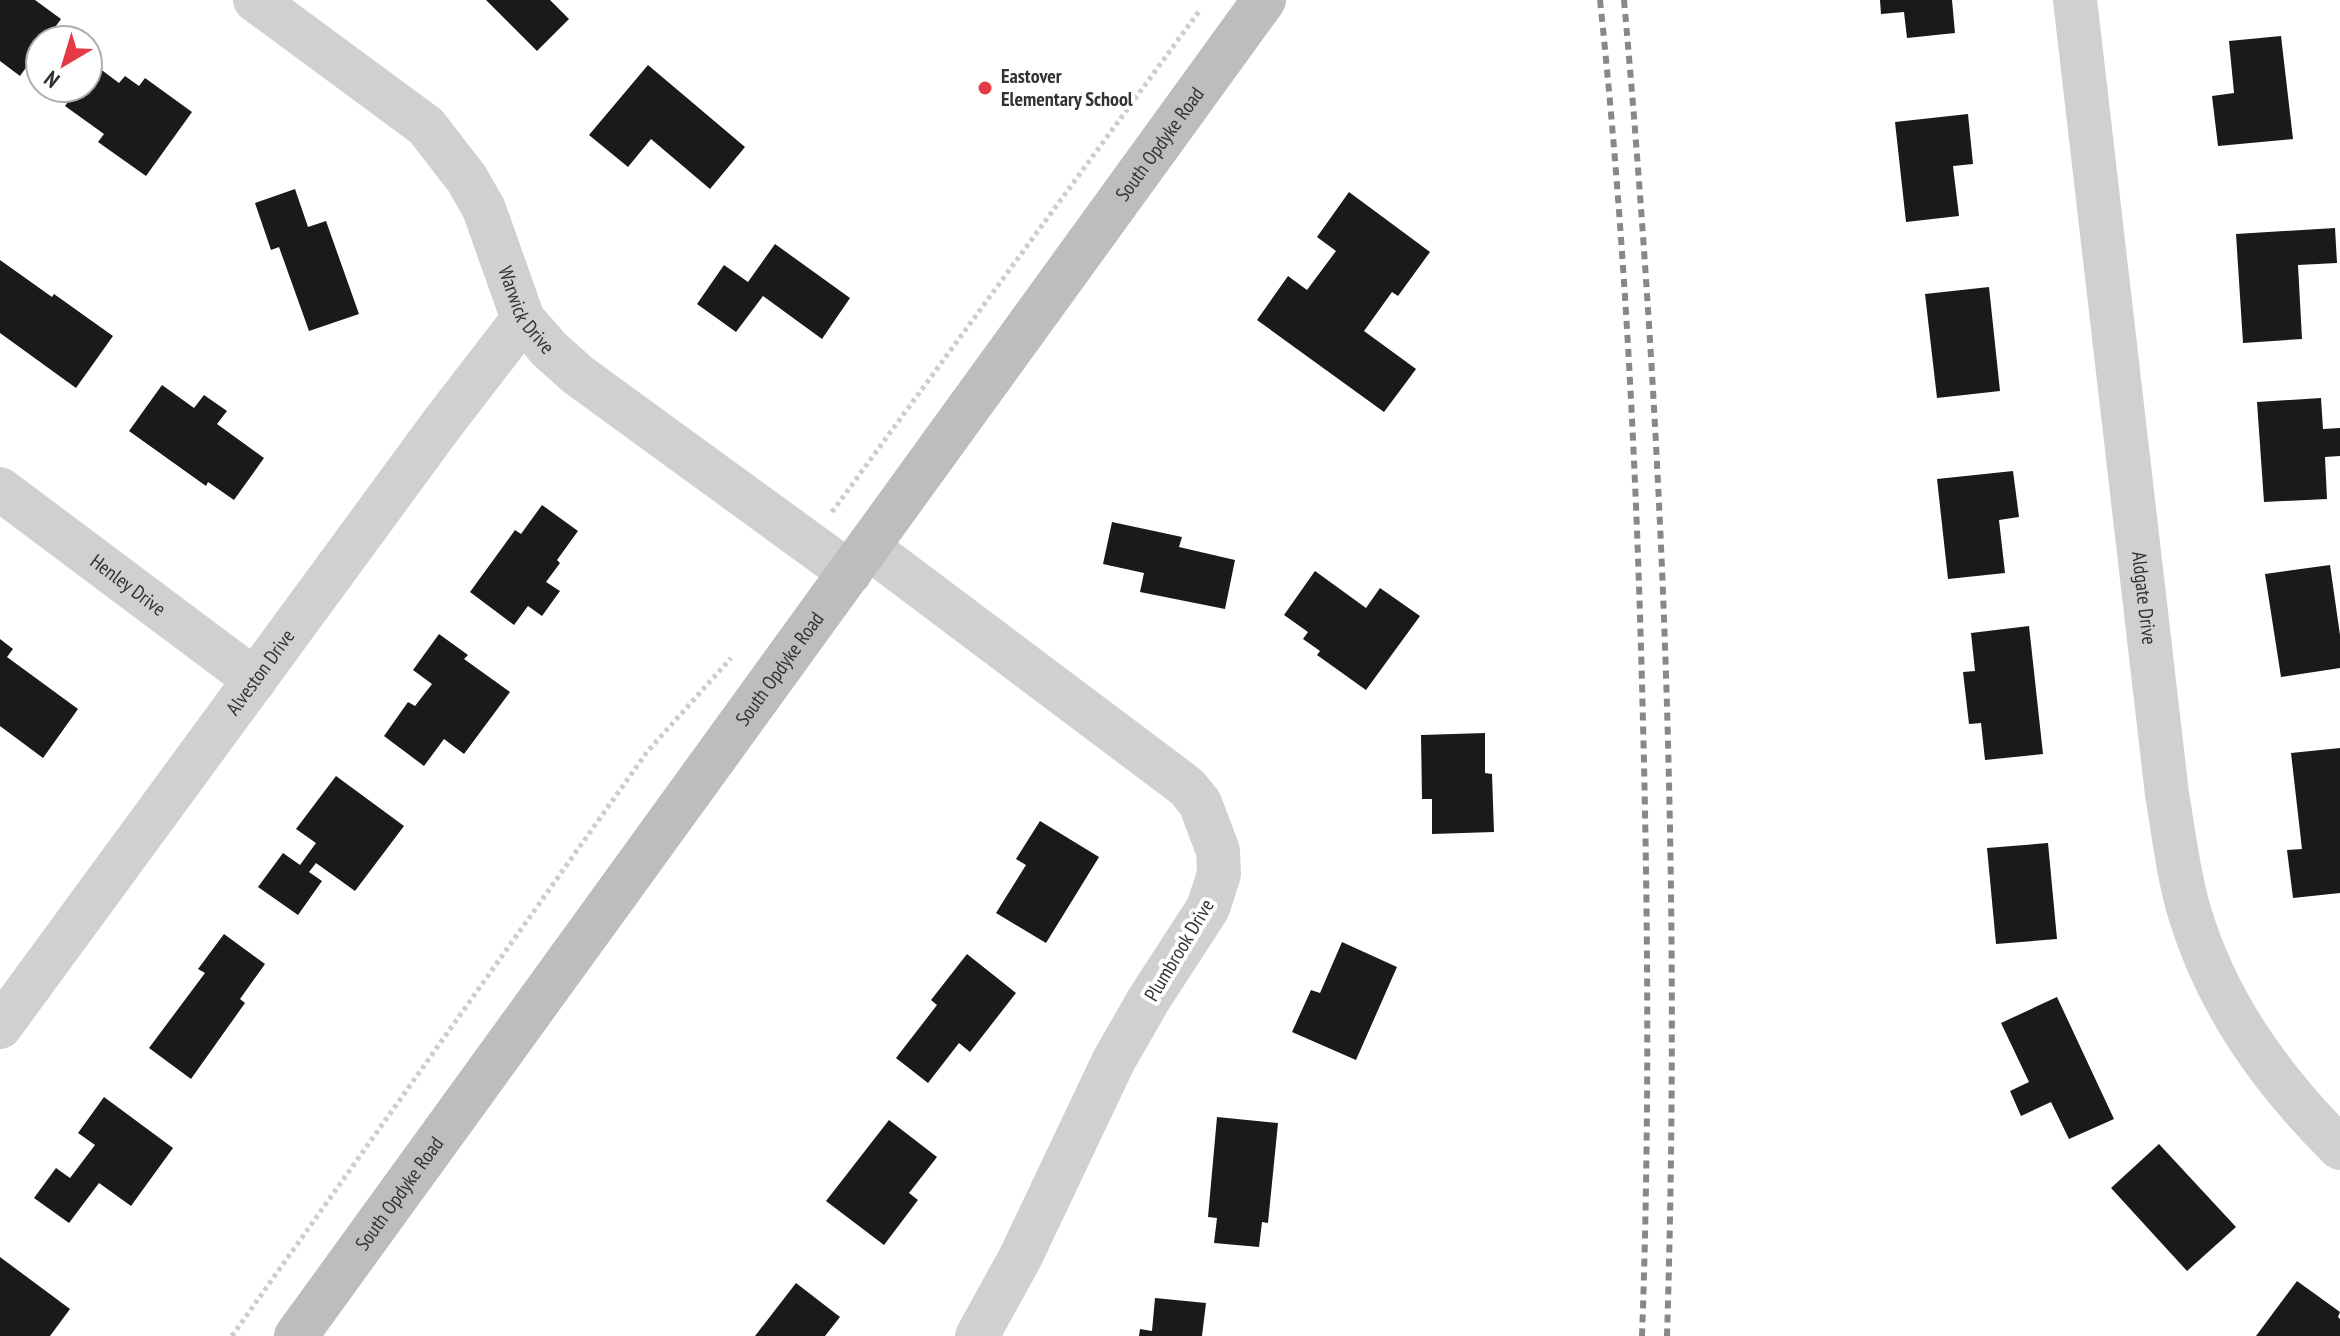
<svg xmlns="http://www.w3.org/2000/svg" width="2340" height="1336" font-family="'PT Sans Narrow',sans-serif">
<rect width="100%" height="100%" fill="#fff"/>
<path fill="#1a1a1a" d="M0 0H35L61 19 46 40H40V48L20 76 0 61Z
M486 0H550L569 19 537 51Z
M1880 0H1952L1955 33 1907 38 1904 12 1881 14Z
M2281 36 2293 139 2218 146 2212 96 2234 93 2229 41Z
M95 65 119 83 125 76 139 86 145 78 192 112 146 176 98 142 104 134 65 106 78 88H88V74Z
M648 65 745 147 710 189 651 139 628 167 589 135Z
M1968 114 1973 164 1953 166 1959 216 1906 222 1895 122Z
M295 189 308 227 326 221 359 314 309 331 279 247 271 250 255 203Z
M1349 192 1430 252 1398 296 1392 292 1364 331 1416 369 1384 412 1257 320 1288 276 1307 290 1336 251 1317 237Z
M2335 228 2337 263 2298 265 2302 339 2243 343 2236 234Z
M775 244 850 298 822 339 763 296 736 332 697 304 724 265 748 282Z
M0 260 52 297 54 294 113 336 76 388 0 333Z
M1989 287 2000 391 1937 398 1925 294Z
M162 385 194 408 204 395 227 411 217 424 264 458 234 500 208 482 206 486 129 431Z
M2321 398 2323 429 2340 428V456L2325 457 2327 499 2264 502 2257 402Z
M2013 471 2019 517 1999 520 2005 573 1948 579 1937 479Z
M542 505 578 531 557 560 560 563 546 582 560 591 542 616 528 606 514 625 470 592 515 530 521 534Z
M1112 522 1182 537 1179 547 1235 560 1225 609 1140 592 1144 573 1103 564Z
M2330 565 2340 635V668L2281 677 2265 574Z
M1315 571 1366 608 1380 588 1420 616 1366 690 1317 655 1320 651 1303 639 1308 632 1284 615Z
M2029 626 2043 754 1985 760 1981 723 1969 724 1963 672 1975 671 1971 633Z
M439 634 468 655 464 659 510 692 464 754 444 739 424 766 384 736 408 702 415 706 432 684 413 670Z
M0 639 13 649 7 657 78 709 43 758 0 726Z
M1485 733V773L1492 774 1494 832 1432 834V799H1422L1421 735Z
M2340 748V893L2293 898 2287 850 2302 849 2291 753Z
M336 776 404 826 355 891 316 863 309 872 322 881 298 915 258 887 283 853 300 865 316 843 296 829Z
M1040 821 1099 857 1046 943 996 913 1026 865 1016 859Z
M2048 843 2057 939 1996 944 1987 848Z
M224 934 265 964 240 999 245 1003 191 1079 149 1048 205 973 198 969Z
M1342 942 1397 967 1356 1060 1292 1032 1311 990 1320 993Z
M967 954 1016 993 970 1052 959 1043 928 1083 896 1058 937 1005 931 1000Z
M2057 997 2114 1119 2069 1139 2051 1102 2021 1116 2010 1091 2029 1082 2001 1023Z
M104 1097 173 1148 131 1206 99 1183 69 1223 34 1198 56 1168 70 1178 95 1145 78 1133Z
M1217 1117 1278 1123 1268 1223 1262 1222 1259 1247 1214 1243 1217 1218 1208 1217Z
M889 1120 937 1157 909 1193 918 1200 884 1245 826 1201Z
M2159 1144 2236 1227 2187 1271 2111 1188Z
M0 1257 70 1309 50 1336H0Z
M2297 1281 2340 1312 2338 1317 2340 1319V1336H2256Z
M796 1283 840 1317 825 1336H755Z
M1155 1298 1206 1303 1202 1336H1139L1140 1329 1152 1331Z"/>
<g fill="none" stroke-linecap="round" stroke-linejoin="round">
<path stroke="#cdcdcd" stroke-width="5" stroke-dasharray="4 4" stroke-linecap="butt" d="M832 512 1200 10
M232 1336 647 752 731 658"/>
<g stroke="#d0d0d0" stroke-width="44">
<path id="s1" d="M255 0 426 126 467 179 484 209 523 319 549 349 578 375 850 573"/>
<path id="s2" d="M2075 0 2167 794C2174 834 2178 875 2190 914 2218 1006 2272 1080 2340 1148"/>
<path id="s3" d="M0 489 255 680"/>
<path d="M869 548 1187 787 1200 803 1218 851 1219 874 1208 908 1149 999 1114 1060 1020 1258 977 1336"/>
<path id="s4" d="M0 1027 442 424 523 319"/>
</g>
<path stroke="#bdbdbd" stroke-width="44" id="s5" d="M296 1336 1264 0"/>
<path stroke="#888" stroke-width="6" stroke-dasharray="8 6" stroke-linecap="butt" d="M1600 0C1624 227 1636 456 1642 684 1648 901 1650 1119 1642 1336
M1624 0C1664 445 1681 890 1667 1336"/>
</g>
<circle fill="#e63946" stroke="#fff" stroke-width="3" cx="985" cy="88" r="8"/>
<g text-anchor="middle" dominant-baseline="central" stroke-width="8" stroke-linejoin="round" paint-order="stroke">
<g font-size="20" font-weight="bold" fill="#333" stroke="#fff" text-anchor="start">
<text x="1001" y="76">Eastover<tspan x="1001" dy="23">Elementary School</tspan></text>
</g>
<g font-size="20" fill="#333" stroke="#fff">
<text stroke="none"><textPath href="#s5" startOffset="1472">South Opdyke Road</textPath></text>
<text stroke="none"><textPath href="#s1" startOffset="424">Warwick Drive</textPath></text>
<text stroke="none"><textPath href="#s3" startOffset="160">Henley Drive</textPath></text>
<text stroke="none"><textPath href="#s2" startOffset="602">Aldgate Drive</textPath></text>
<text stroke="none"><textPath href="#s5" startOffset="824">South Opdyke Road</textPath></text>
<text stroke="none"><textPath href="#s4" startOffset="440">Alveston Drive</textPath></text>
<text transform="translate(1179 950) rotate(-59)">Plumbrook Drive</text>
<text stroke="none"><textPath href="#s5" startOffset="176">South Opdyke Road</textPath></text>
</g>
</g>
<g transform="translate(64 64) rotate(218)"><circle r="38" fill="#ffffff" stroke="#adadad" stroke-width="2"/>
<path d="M0-6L14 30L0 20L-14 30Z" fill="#e63946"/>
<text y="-12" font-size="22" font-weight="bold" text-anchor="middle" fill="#333333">N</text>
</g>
</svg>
